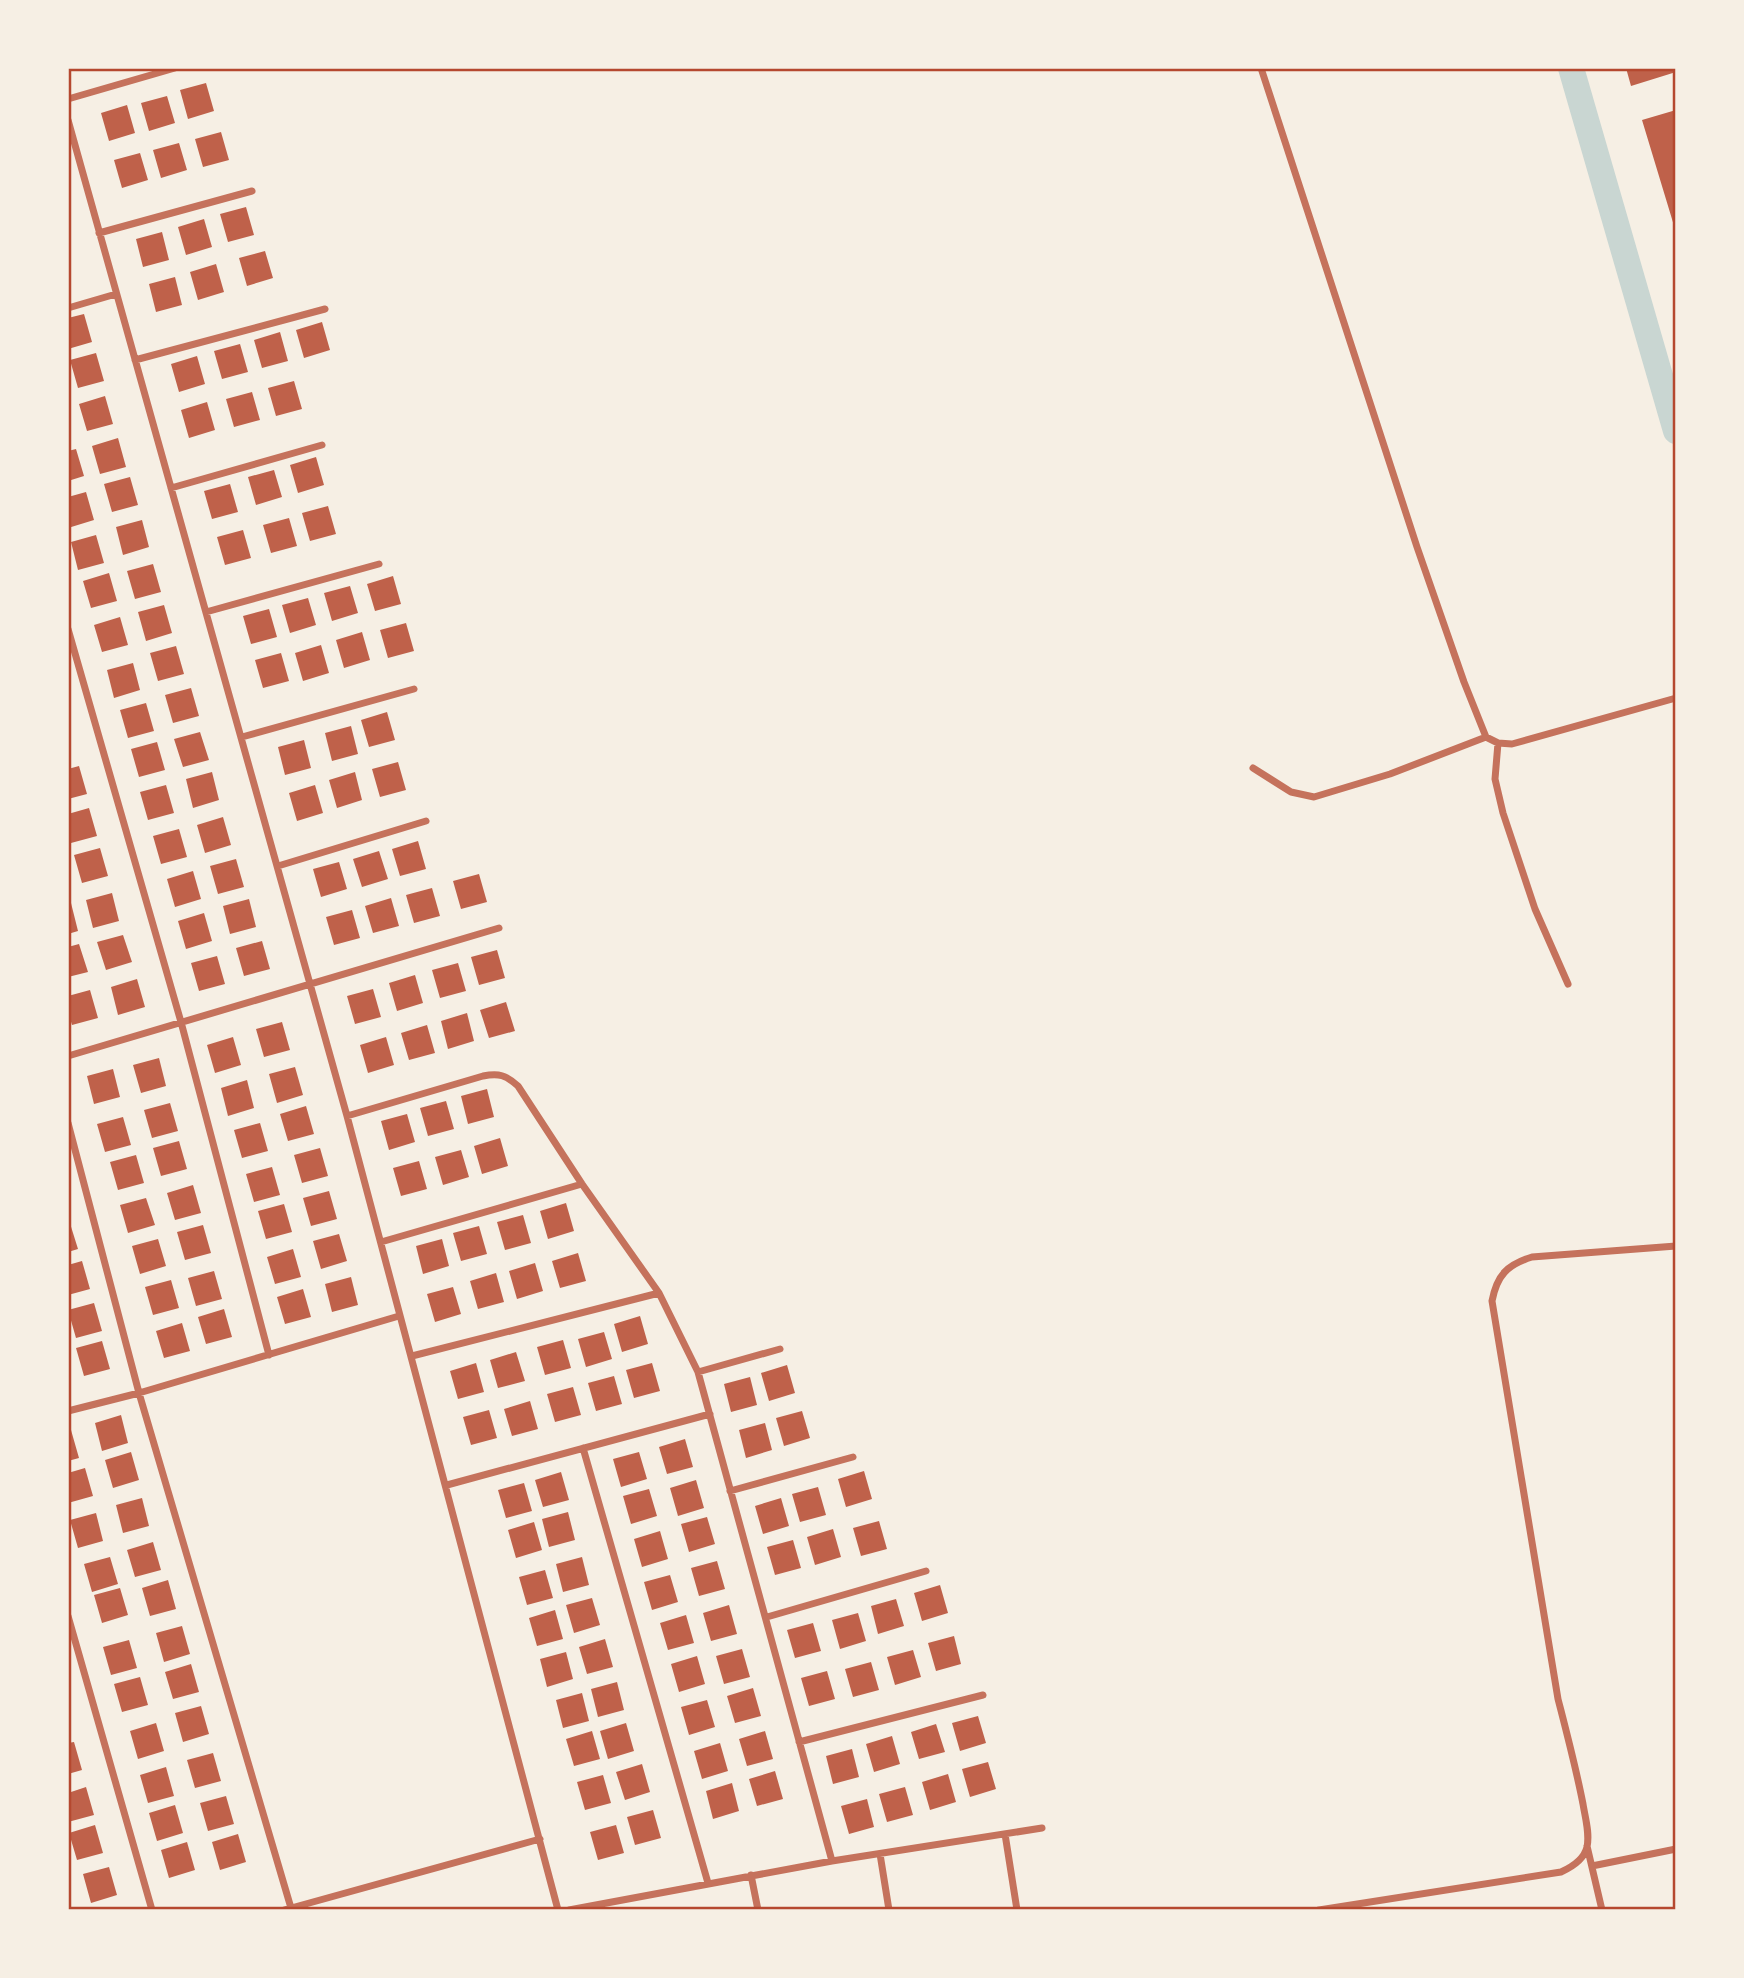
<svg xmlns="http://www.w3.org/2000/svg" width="1744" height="1978" font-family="Karla,sans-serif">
<rect width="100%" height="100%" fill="#f6efe4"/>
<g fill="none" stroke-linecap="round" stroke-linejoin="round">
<path stroke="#c9d6d2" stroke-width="26" d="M1571 68 1676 431"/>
</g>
<path fill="#bf614a" d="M1626 68H1676V72L1631 86Z
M206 83 214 111 188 119 180 90Z
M167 96 175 123 149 131 141 103Z
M127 105 135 133 109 141 101 113Z
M1676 110V229H1675L1642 120Z
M221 132 229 160 203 167 195 139Z
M179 143 187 170 161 178 153 150Z
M140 153 148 180 122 188 114 160Z
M246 207 254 235 228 242 220 214Z
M204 219 212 247 186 255 178 227Z
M162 232 169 260 143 267 136 239Z
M265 251 273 278 247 286 239 258Z
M216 264 224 292 198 300 190 272Z
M175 277 182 305 156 312 149 284Z
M84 314 92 342 68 349V318Z
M322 322 330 350 304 358 296 330Z
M280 332 288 361 262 368 254 340Z
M240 344 248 372 222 379 214 351Z
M96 353 104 381 78 388 70 360Z
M197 356 205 384 179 392 171 364Z
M294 381 302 409 276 416 268 388Z
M252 392 260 420 234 427 226 399Z
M105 396 113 424 87 431 79 404Z
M207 402 215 430 189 438 181 410Z
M118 438 126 467 100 474 92 446Z
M76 449 84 476 68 481V451Z
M316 457 324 485 298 493 290 465Z
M274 470 282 497 256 505 248 477Z
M130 477 138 505 112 512 104 484Z
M230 484 238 512 212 519 204 491Z
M86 492 94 520 68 528V497Z
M328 506 336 534 310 541 302 513Z
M289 518 297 546 271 553 263 525Z
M142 520 149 547 123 555 116 527Z
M243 530 251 558 225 565 217 537Z
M96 535 104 563 78 570 71 542Z
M153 564 161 592 135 599 127 571Z
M109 573 117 601 91 608 83 581Z
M393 576 401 604 375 611 367 584Z
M350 586 358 613 332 621 324 593Z
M308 598 316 625 290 633 282 605Z
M164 605 172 633 146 641 138 612Z
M269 609 277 637 251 644 243 616Z
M120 617 128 645 102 652 94 625Z
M406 623 414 651 388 658 380 630Z
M362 632 370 660 344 668 336 640Z
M321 645 329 673 303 681 295 653Z
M176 646 184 674 158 681 150 653Z
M281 653 289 681 263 688 255 660Z
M133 663 140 690 114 698 107 670Z
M191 688 199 716 173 723 165 695Z
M146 703 154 731 128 738 120 710Z
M387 712 395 740 369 747 361 720Z
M351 726 358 754 332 761 325 733Z
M200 732 209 760 183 767 174 739Z
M304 740 311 768 285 775 278 747Z
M157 742 165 770 139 777 131 749Z
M398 762 406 790 380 797 372 769Z
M79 766 87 794 68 799V769Z
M212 772 219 800 193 808 186 779Z
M355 772 362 800 337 808 329 780Z
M166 785 174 813 148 820 140 792Z
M315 785 323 813 297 821 289 793Z
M89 808 97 836 71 843 68 814Z
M223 817 231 845 205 853 197 825Z
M179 829 187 857 161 864 153 836Z
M418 841 426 869 400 876 392 849Z
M100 848 108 876 82 883 74 855Z
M379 851 388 879 362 887 353 859Z
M236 859 244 887 218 894 210 866Z
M339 862 347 889 321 897 313 869Z
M193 871 201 899 175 907 167 879Z
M479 874 487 902 461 909 453 881Z
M432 888 440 916 414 923 406 895Z
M112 893 119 921 93 928 86 900Z
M391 898 399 926 373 933 365 906Z
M249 899 256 927 230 934 223 906Z
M68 903H71L78 931 68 934Z
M352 910 360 938 334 945 326 917Z
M204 913 212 941 186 949 178 921Z
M123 935 132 962 106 970 97 942Z
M262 941 270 969 244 976 236 948Z
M79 944 88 972 68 977V947Z
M497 950 505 978 479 985 471 957Z
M217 956 225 984 199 991 191 963Z
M458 963 466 991 440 998 432 970Z
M415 975 423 1003 397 1011 389 983Z
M137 979 145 1007 118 1015 111 987Z
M373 989 381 1017 355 1024 347 996Z
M90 990 98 1018 72 1025 68 1012V996Z
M506 1002 515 1031 489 1038 480 1010Z
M467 1013 474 1041 448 1049 441 1021Z
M282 1022 290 1050 264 1057 256 1029Z
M427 1025 435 1053 409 1060 401 1033Z
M233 1037 241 1065 215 1073 207 1045Z
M386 1037 394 1065 368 1073 360 1045Z
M159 1058 166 1086 141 1093 133 1065Z
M295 1067 303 1095 277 1103 269 1074Z
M113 1069 120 1097 94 1104 87 1076Z
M247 1080 254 1108 228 1116 221 1088Z
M487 1089 494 1117 468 1124 461 1096Z
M446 1101 454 1129 428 1136 420 1108Z
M170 1103 178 1131 152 1138 144 1110Z
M306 1106 314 1134 288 1141 280 1114Z
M407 1114 415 1142 389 1150 381 1121Z
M123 1117 131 1145 105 1152 97 1124Z
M260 1123 268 1151 242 1158 234 1130Z
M500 1138 508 1166 482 1174 474 1146Z
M179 1141 187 1169 161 1176 153 1148Z
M320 1148 328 1176 302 1183 294 1155Z
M461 1150 469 1177 443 1185 435 1157Z
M136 1155 144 1183 118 1190 110 1162Z
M419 1161 427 1189 401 1196 393 1168Z
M272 1167 280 1195 254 1202 246 1174Z
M193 1185 201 1213 175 1220 167 1193Z
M329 1191 337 1219 311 1226 303 1198Z
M146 1198 155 1225 128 1233 120 1205Z
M566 1203 574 1231 548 1239 540 1211Z
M284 1204 292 1232 266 1239 258 1211Z
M523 1215 531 1243 505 1250 497 1222Z
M68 1217 78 1249 68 1252Z
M203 1225 211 1253 185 1260 177 1232Z
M479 1226 487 1254 461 1261 453 1233Z
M339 1234 347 1261 321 1269 313 1241Z
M158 1239 166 1266 140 1274 132 1246Z
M442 1239 449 1266 423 1274 416 1246Z
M293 1249 301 1277 275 1284 267 1257Z
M578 1253 586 1281 560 1288 552 1261Z
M82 1261 90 1289 68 1295V1265Z
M535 1263 543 1291 517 1299 509 1271Z
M214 1271 222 1299 196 1306 188 1278Z
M496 1273 504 1302 478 1309 470 1281Z
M351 1277 358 1305 332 1312 325 1284Z
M171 1280 179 1308 153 1315 145 1287Z
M453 1287 461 1314 435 1322 427 1294Z
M303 1289 311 1317 285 1324 277 1297Z
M94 1303 102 1331 76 1338 68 1310Z
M224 1309 232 1337 206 1344 198 1317Z
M640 1316 648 1344 622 1352 614 1324Z
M182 1323 190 1351 164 1358 156 1331Z
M604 1332 612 1359 586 1367 578 1339Z
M563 1340 571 1368 545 1375 537 1347Z
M102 1341 110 1369 84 1376 76 1348Z
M516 1352 525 1381 498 1388 490 1360Z
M476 1363 484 1392 458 1399 450 1371Z
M652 1363 660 1391 634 1398 626 1370Z
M787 1365 795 1393 769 1401 761 1373Z
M614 1376 622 1404 596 1411 588 1383Z
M750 1377 757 1405 731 1412 724 1384Z
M573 1387 581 1415 555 1422 547 1394Z
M530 1401 538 1429 512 1436 504 1409Z
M489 1410 497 1438 471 1445 463 1417Z
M802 1411 810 1438 784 1446 776 1418Z
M121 1415 128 1443 102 1451 95 1423Z
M765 1423 772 1450 746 1458 739 1430Z
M68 1430H71L79 1458 68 1461Z
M685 1439 693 1467 667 1474 659 1447Z
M131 1452 139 1480 113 1488 105 1460Z
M639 1452 647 1479 621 1487 613 1459Z
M85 1468 93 1496 68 1503V1473Z
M864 1471 872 1499 846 1507 838 1479Z
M561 1472 569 1500 543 1507 535 1480Z
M696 1480 704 1508 678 1516 670 1488Z
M524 1483 532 1511 506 1518 498 1490Z
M818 1487 826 1515 800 1522 792 1494Z
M649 1489 657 1516 631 1524 623 1496Z
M142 1498 149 1526 123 1533 116 1505Z
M781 1498 789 1526 763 1534 755 1506Z
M568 1512 575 1540 549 1547 542 1519Z
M96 1513 103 1541 78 1548 70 1520Z
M707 1517 715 1544 689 1552 681 1524Z
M879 1521 887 1549 861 1556 853 1528Z
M534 1522 542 1550 516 1558 508 1530Z
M833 1529 841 1557 815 1565 807 1537Z
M660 1531 668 1559 642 1567 634 1539Z
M793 1540 801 1568 775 1575 767 1547Z
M153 1542 161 1570 135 1577 127 1550Z
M110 1557 118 1584 92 1592 84 1564Z
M582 1557 589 1585 563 1592 556 1564Z
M717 1561 725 1589 699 1596 691 1568Z
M545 1570 553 1598 527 1605 519 1577Z
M670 1575 678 1602 652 1610 644 1582Z
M168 1580 176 1609 150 1616 142 1588Z
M940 1585 948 1613 922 1621 914 1593Z
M120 1588 128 1615 102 1623 94 1595Z
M592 1598 600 1625 574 1633 566 1605Z
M896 1599 904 1626 878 1634 871 1606Z
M729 1605 737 1634 711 1641 703 1613Z
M555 1610 563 1639 537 1646 529 1618Z
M858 1613 866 1641 840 1649 832 1620Z
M686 1615 694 1643 668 1650 660 1623Z
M813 1623 821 1651 795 1658 787 1630Z
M182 1626 190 1654 164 1662 156 1633Z
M954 1636 961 1664 936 1671 928 1643Z
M605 1639 613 1667 587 1674 579 1647Z
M129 1640 137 1668 111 1675 103 1647Z
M742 1649 750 1677 724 1684 716 1656Z
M913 1650 921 1677 895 1685 887 1657Z
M566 1652 573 1679 547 1687 540 1659Z
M697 1656 705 1684 679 1692 671 1664Z
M871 1662 879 1690 853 1697 845 1669Z
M191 1664 199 1692 173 1699 165 1672Z
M827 1671 835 1699 809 1706 801 1678Z
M140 1677 148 1705 122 1712 114 1684Z
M617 1682 624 1710 598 1717 591 1689Z
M753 1688 761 1716 735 1723 727 1696Z
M582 1693 589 1721 563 1728 556 1700Z
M707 1700 715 1727 689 1735 681 1707Z
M201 1706 209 1734 183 1742 175 1713Z
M978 1716 986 1743 960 1751 952 1723Z
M156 1723 164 1751 138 1759 130 1731Z
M626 1723 634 1751 608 1759 600 1731Z
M936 1724 945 1752 919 1759 911 1732Z
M592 1731 600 1759 574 1766 566 1739Z
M765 1731 773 1759 747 1766 739 1739Z
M892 1736 900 1764 874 1772 866 1744Z
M74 1742 82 1770 68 1774V1743Z
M720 1743 728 1771 702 1779 694 1751Z
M852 1749 859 1777 833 1784 826 1756Z
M213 1753 221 1781 195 1788 187 1760Z
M988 1762 996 1789 970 1797 962 1769Z
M642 1764 650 1792 625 1800 616 1772Z
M166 1767 174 1796 148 1803 140 1775Z
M775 1771 783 1799 757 1806 749 1779Z
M948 1774 956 1802 930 1810 922 1782Z
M603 1775 611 1803 585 1810 577 1782Z
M732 1783 739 1811 713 1819 706 1791Z
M86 1787 94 1815 68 1822V1793Z
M905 1787 913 1815 887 1822 879 1794Z
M226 1796 234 1824 208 1831 200 1803Z
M867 1799 874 1827 849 1834 841 1806Z
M175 1805 183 1833 157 1841 149 1813Z
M653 1810 661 1838 635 1845 627 1817Z
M95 1825 103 1853 77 1860 69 1833Z
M616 1825 624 1853 598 1860 590 1832Z
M238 1834 246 1862 220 1870 212 1842Z
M187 1842 195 1870 169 1878 161 1850Z
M109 1867 117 1895 91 1903 83 1874Z"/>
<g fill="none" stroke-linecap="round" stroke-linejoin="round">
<path stroke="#c5725c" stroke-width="7" d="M1261 68 1417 547 1464 682 1486 737 1498 743 1512 744 1676 698
M68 99 175 68
M68 120 347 1116 558 1910
M99 233 252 191
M68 308 116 294
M135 360 325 309
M171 488 322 445
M206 612 379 564
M68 629 181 1022 269 1355
M242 737 414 689
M1498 743 1495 779 1503 813 1535 909 1568 984
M1253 768 1291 792 1314 797 1390 774 1486 737
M278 866 426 821
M68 1056 499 928
M347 1116 483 1076C499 1073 506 1075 518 1086L582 1184 659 1293 698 1372 832 1861
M68 1123 139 1393 291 1908
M381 1242 582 1184
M412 1356 659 1293
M698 1372 780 1349
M68 1411 139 1393 399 1316
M583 1448 708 1883
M447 1485 710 1414
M730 1491 853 1457
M68 1616 152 1910
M767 1617 926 1571
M799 1742 983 1695
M1005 1834 1017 1910
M1587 1846 1602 1910
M880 1854 889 1910
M1592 1866 1676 1849
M751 1875 758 1910
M284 1910 540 1839
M569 1910 832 1861 1042 1828
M1319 1910 1561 1872C1572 1867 1584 1860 1587 1847 1590 1833 1585 1817 1583 1804 1576 1768 1567 1734 1558 1699L1492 1301C1497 1275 1507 1265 1532 1257L1676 1246"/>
</g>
<rect width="1744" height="1978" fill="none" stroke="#f6efe4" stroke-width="140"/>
<rect x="70" y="70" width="1604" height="1838" fill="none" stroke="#b5482f" stroke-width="2.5"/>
</svg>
